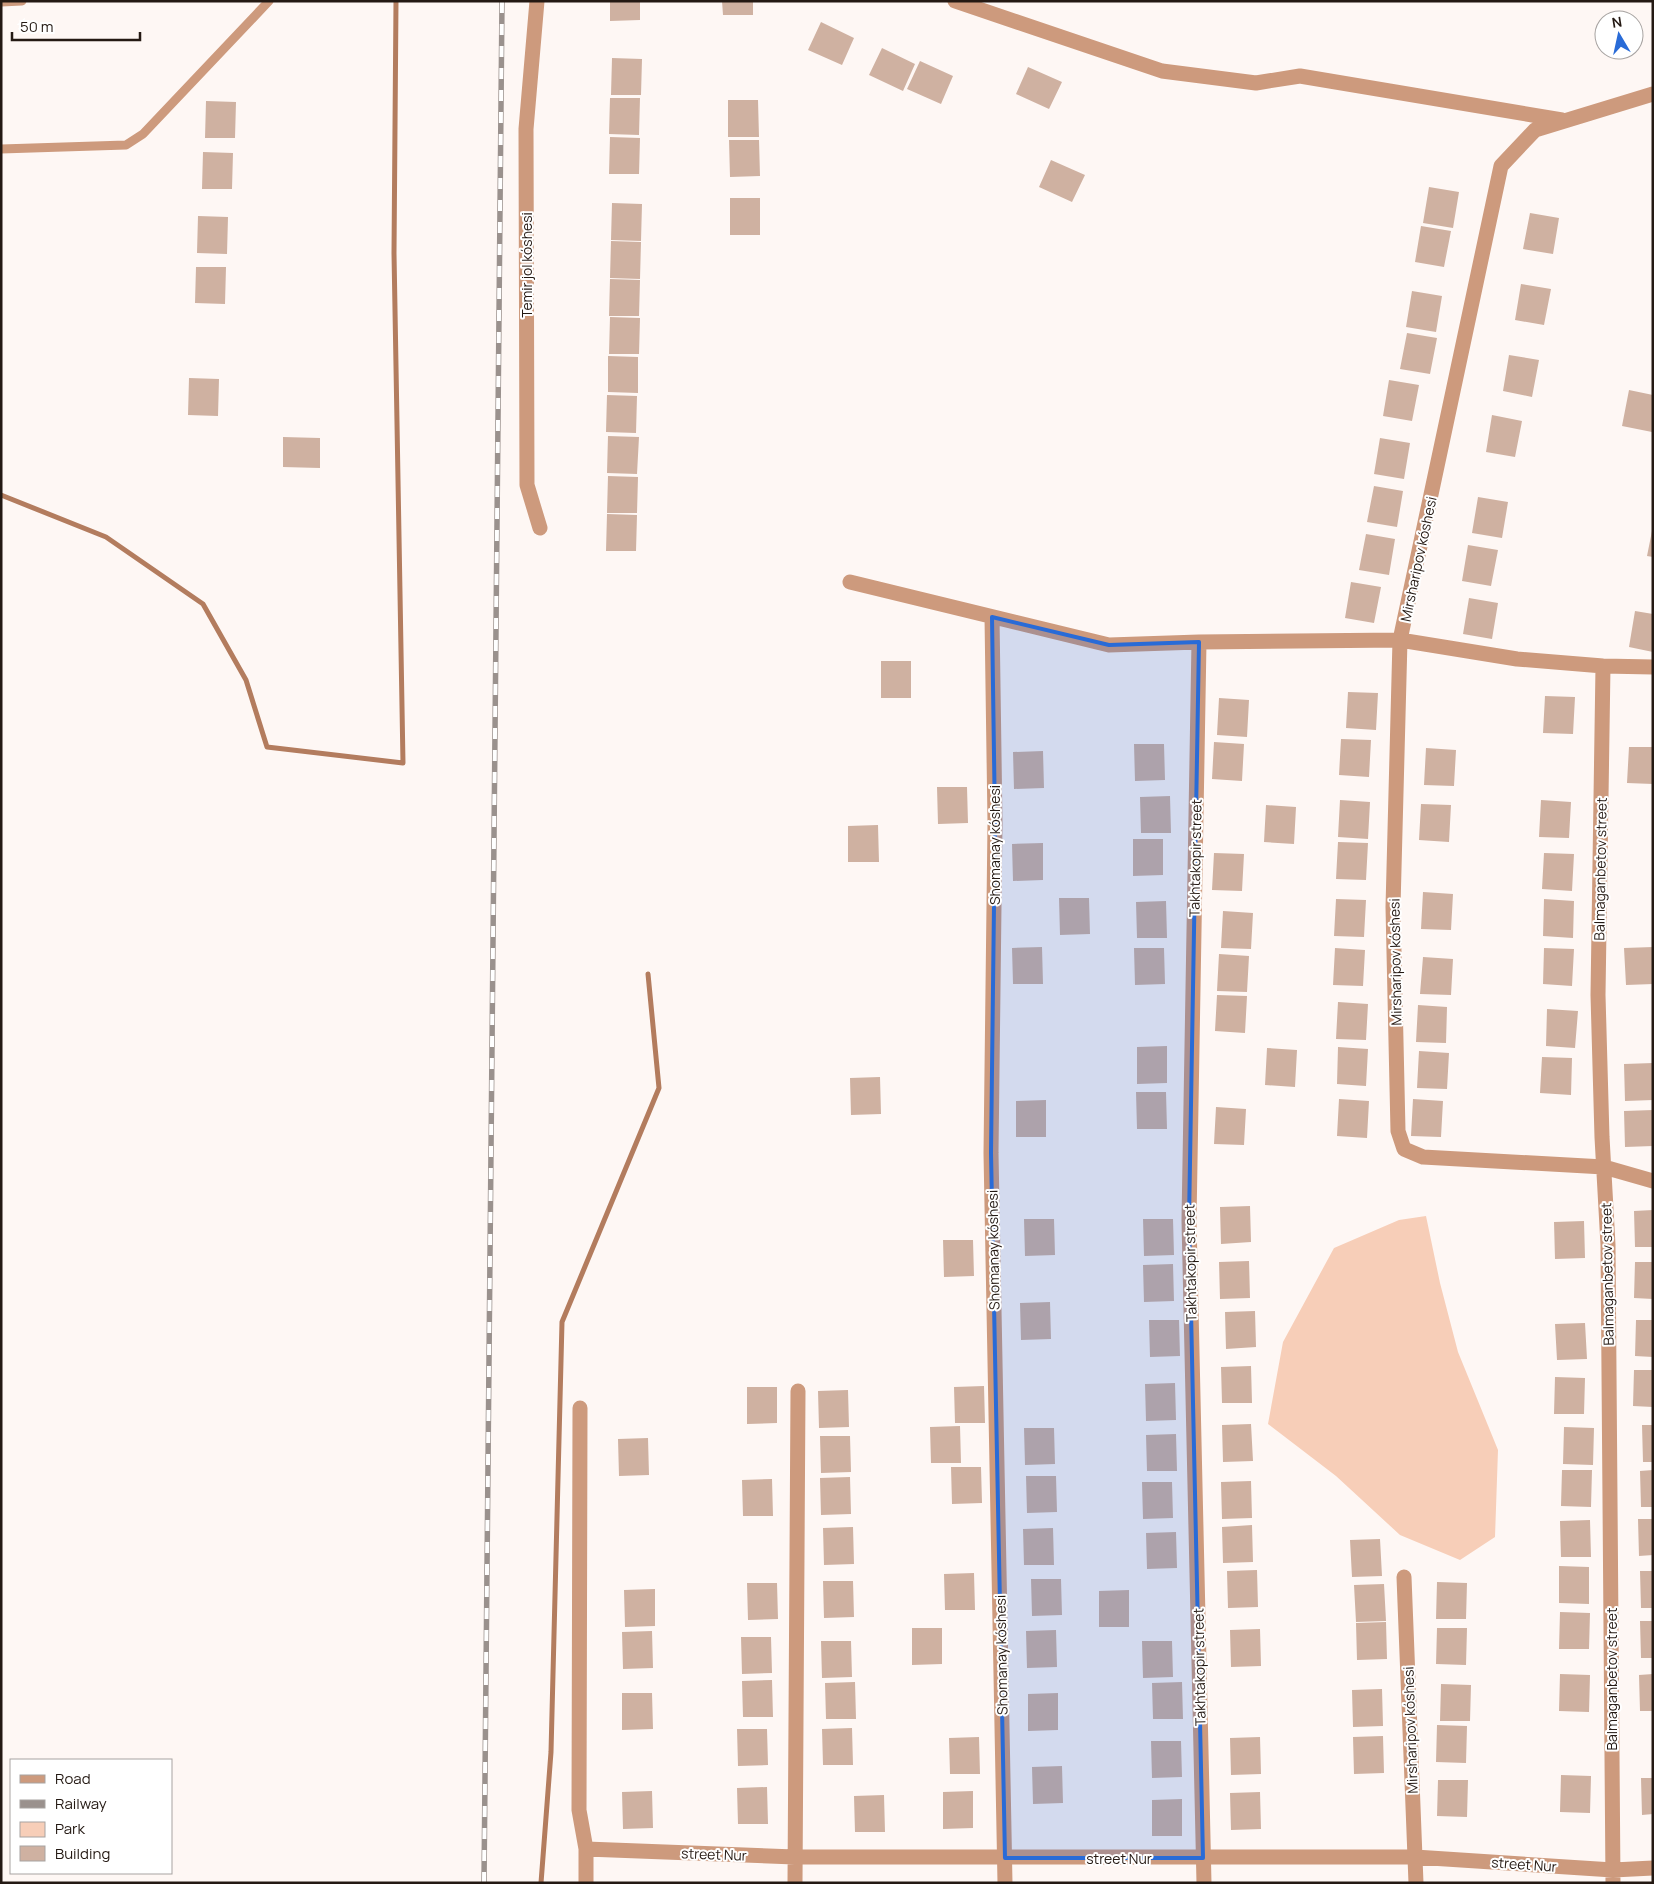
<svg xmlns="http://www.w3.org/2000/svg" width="1654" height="1884" font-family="Manrope,sans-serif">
<rect width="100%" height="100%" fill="#fef7f4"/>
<path fill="#f7ceb8" d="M1426 1216 1440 1283 1458 1352 1498 1450 1495 1537 1460 1560 1400 1535 1336 1476 1268 1424 1283 1342 1334 1248 1399 1220Z"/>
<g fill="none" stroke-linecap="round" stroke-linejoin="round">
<path stroke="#b37c5e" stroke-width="5" d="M1 495 106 537 203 604 246 680 267 747 403 763 394 253 396 1
M541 1883 551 1752 562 1322 659 1088 648 974"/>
</g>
<path fill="#cfb1a1" d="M610 1H640V20L610 21Z
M722 1H753V15H723Z
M821 22 854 38 842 65 808 50Z
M882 48 915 64 903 91 869 75Z
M612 58 642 59 641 95H611Z
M920 61 953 76 941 104 907 89Z
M1028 67 1062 82 1049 109 1016 94Z
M610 98H640L639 135 609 134Z
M728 100H758L759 137H728Z
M206 101 236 102 235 138H205Z
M610 137 640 138 639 174H609Z
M729 140H759L760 176 730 177Z
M203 152 233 153 232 189H202Z
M1051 160 1085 175 1072 202 1039 187Z
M1429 187 1459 192 1453 228 1423 223Z
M730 198H760V235H730Z
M612 203 642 204 641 241 611 240Z
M1530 213 1559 218 1553 254 1523 249Z
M198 216 228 217 227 254 197 253Z
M1421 226 1451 231 1444 267 1415 262Z
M611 241 641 242 640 279 610 278Z
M196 267H226L225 304 195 303Z
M610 279 640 280 639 316H609Z
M1521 284 1551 289 1544 325 1515 320Z
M1412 291 1442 296 1436 332 1406 327Z
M610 317 640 318 639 354H609Z
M1407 333 1437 338 1430 374 1400 369Z
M1509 355 1539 360 1532 397 1503 391Z
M608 356 638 357V393L608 392Z
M189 378 219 379 218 416 188 415Z
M1389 380 1419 385 1412 421 1383 416Z
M1629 390 1653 395 1652 432 1622 426Z
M607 395 637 396 636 433 606 432Z
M1492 415 1522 421 1515 457 1486 452Z
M608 436 639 437 637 474 607 473Z
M283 437 320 438V468L283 467Z
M1380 438 1410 443 1404 479 1374 474Z
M608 476 638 477 637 513H607Z
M1374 486 1403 491 1397 527 1367 522Z
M1478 497 1508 502 1502 538 1472 533Z
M607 514 637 515 636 551H606Z
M1652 531H1653V557L1647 556Z
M1366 534 1395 539 1389 575 1359 570Z
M1468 545 1498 550 1491 586 1462 581Z
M1351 582 1381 587 1374 623 1345 618Z
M1469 598 1498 603 1492 639 1463 634Z
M1635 611 1653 614V652L1629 647Z
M881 661H911V698H881Z
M1348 692 1378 693 1376 730 1346 728Z
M1545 696 1575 697 1573 734 1543 733Z
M1219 698 1249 700 1247 737 1217 735Z
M1341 739 1371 740 1369 777 1339 775Z
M1214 742 1244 744 1242 781 1212 779Z
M1134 744H1164L1165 780 1135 781Z
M1629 747H1653V784L1627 783Z
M1426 748 1456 750 1454 786 1424 785Z
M1043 751 1044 788 1014 789 1013 752Z
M937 787H967L968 823 938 824Z
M1170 796 1171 833H1141L1140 797Z
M1340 800 1370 802 1368 839 1338 837Z
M1541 800 1571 802 1569 838 1539 837Z
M1421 804 1451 805 1449 842 1419 840Z
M1266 805 1296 807 1294 844 1264 842Z
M878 825 879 862H848V826Z
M1133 839H1163V875L1133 876Z
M1338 842 1368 843 1366 880 1336 879Z
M1043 843V880L1013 881 1012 844Z
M1214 853 1244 854 1242 891 1212 890Z
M1544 853 1574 854 1572 891 1542 889Z
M1423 892 1453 894 1451 930 1421 929Z
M1059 898H1089L1090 934 1060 935Z
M1336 899 1366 900 1364 937 1334 936Z
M1544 899 1574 901 1573 938 1543 936Z
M1166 901 1167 938H1137L1136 902Z
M1223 911 1253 913 1251 949 1221 948Z
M1042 947 1043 984H1013L1012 948Z
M1653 947V984L1626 985 1624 948Z
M1134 948H1164L1165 984 1135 985Z
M1335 948 1365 950 1363 986 1333 985Z
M1544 948 1574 949 1572 986 1543 984Z
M1219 954 1249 956 1247 992 1217 991Z
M1423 957 1453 959 1451 995 1420 994Z
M1217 995 1247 996 1245 1033 1215 1031Z
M1338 1002 1368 1004 1366 1040 1336 1039Z
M1418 1005 1447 1007 1446 1043 1416 1042Z
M1547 1009 1578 1011 1575 1048 1546 1046Z
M1167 1046V1083L1137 1084V1047Z
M1338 1047 1368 1049 1366 1086 1337 1084Z
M1267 1048 1297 1050 1295 1087 1265 1085Z
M1419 1051 1449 1053 1447 1089 1417 1088Z
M1542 1057 1572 1058 1571 1095 1540 1093Z
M1653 1063V1100L1625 1101 1624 1064Z
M880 1077 881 1114 851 1115 850 1078Z
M1136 1092H1166L1167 1129H1137Z
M1339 1099 1369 1101 1367 1138 1337 1136Z
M1413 1099 1443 1101 1441 1137 1411 1136Z
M1046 1100V1137H1016V1101Z
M1216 1107 1246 1109 1244 1145 1214 1144Z
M1653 1110V1146L1625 1147 1624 1111Z
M1250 1206 1251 1242 1221 1244 1220 1207Z
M1653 1210V1247H1635L1634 1211Z
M1024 1219H1054L1055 1255 1025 1256Z
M1143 1219H1173L1174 1255 1144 1256Z
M1584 1221 1585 1258 1555 1259 1554 1222Z
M943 1240H973L974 1276 944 1277Z
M1249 1261 1250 1298 1220 1299 1219 1262Z
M1635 1262H1653V1299L1634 1298Z
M1173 1264 1174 1301 1144 1302 1143 1265Z
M1050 1302 1051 1339 1021 1340 1020 1303Z
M1255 1311 1256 1347 1226 1349 1225 1312Z
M1149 1320H1179L1180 1356 1150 1357Z
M1636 1320H1653V1357L1635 1356Z
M1585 1323 1587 1359 1557 1360 1555 1324Z
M1251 1366 1252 1403H1222L1221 1367Z
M1634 1370H1653V1407L1633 1406Z
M1555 1377 1585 1378 1584 1414H1554Z
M1175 1383 1176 1420 1146 1421 1145 1384Z
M984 1386 985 1423H955L954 1387Z
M747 1387H777V1423L747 1424Z
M848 1390 849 1427 819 1428 818 1391Z
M1251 1424 1253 1461 1223 1462 1222 1425Z
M1642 1425H1653V1462H1643Z
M960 1426 961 1463H931L930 1427Z
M1564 1427 1594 1428 1593 1465 1563 1464Z
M1024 1428H1054L1055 1464 1025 1465Z
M1176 1434 1177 1471H1147L1146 1435Z
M820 1436H850L851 1472 821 1473Z
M648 1438 649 1475 619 1476 618 1439Z
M951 1467H981L982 1503 952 1504Z
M1562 1470H1592L1591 1507 1561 1506Z
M1653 1470V1507H1641L1640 1471Z
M1026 1476H1056L1057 1512 1027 1513Z
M850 1477 851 1514 821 1515 820 1478Z
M772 1479 773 1516H743L742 1480Z
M1251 1481 1252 1518 1222 1519 1221 1482Z
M1142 1482H1172L1173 1518 1143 1519Z
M1638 1519H1653V1555L1639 1556Z
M1590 1520 1591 1557H1561L1560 1521Z
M1252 1525 1253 1562 1223 1563 1222 1527Z
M853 1527 854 1564 824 1565 823 1528Z
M1053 1528 1054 1565H1024L1023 1529Z
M1176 1532 1177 1568 1147 1569 1146 1533Z
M1380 1539 1382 1576 1352 1577 1350 1540Z
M1559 1566 1589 1567V1604L1559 1603Z
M1257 1570 1258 1607 1228 1608 1227 1571Z
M1640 1571H1653V1608H1641Z
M974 1573 975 1610H945L944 1574Z
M1031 1579H1061L1062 1615 1032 1616Z
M823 1581H853L854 1617 824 1618Z
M1437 1582 1467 1583 1466 1619H1436Z
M747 1583H777L778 1619 748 1620Z
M1384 1584 1386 1621 1356 1622 1354 1585Z
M655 1589V1626L625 1627 624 1590Z
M1129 1590V1627H1099V1591Z
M1560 1612 1590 1613 1589 1649H1559Z
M1640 1621H1653V1658H1641Z
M1386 1622 1387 1659 1357 1660 1356 1623Z
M912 1628H942V1664L912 1665Z
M1437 1628H1467L1466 1665 1436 1664Z
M1260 1629 1261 1666 1231 1667 1230 1630Z
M1056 1630 1057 1667 1027 1668 1026 1631Z
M652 1631 653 1668 623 1669 622 1632Z
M741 1637H771L772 1673 742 1674Z
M821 1641H851L852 1677 822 1678Z
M1142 1641H1172L1173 1677 1143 1678Z
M1560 1674 1590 1675 1589 1712 1559 1711Z
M1653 1674V1711H1640L1639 1675Z
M772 1680 773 1717H743L742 1681Z
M855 1682 856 1719H826L825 1683Z
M1182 1682 1183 1719H1153L1152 1683Z
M1441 1684 1471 1685 1470 1721H1440Z
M1382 1689 1383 1726 1353 1727 1352 1690Z
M622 1693H652L653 1729 622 1730Z
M1058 1693V1730L1028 1731V1694Z
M1437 1725 1467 1726 1466 1763 1436 1762Z
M852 1728 853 1765H823L822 1729Z
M737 1729H767L768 1765 738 1766Z
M1383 1736 1384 1773 1354 1774 1353 1737Z
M979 1737 980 1774H950L949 1738Z
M1260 1737 1261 1774 1231 1775 1230 1738Z
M1151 1741H1181L1182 1777 1152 1778Z
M1062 1766 1063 1803 1033 1804 1032 1767Z
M1561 1775 1591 1776 1590 1813 1560 1812Z
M1641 1778H1653V1814L1642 1815Z
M1438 1780H1468L1467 1817 1437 1816Z
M767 1787 768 1824H738L737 1788Z
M652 1791 653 1828 623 1829 622 1792Z
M973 1791V1828L943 1829V1792Z
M1260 1792 1261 1829 1231 1830 1230 1793Z
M884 1795 885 1832H855L854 1796Z
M1182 1799V1836H1152V1800Z"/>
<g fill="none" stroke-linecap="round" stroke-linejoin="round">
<path stroke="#cd9a7d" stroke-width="9" d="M1 2 22 1
M1 149 126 145 143 134 269 1"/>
<path stroke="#cd9a7d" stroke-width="15" d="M537 1 526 129 527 485 540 528
M955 1 1162 71 1256 83 1300 76 1562 120
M1653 94 1535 130 1501 166 1400 640 1393 907 1398 1131 1404 1149 1423 1157 1604 1167 1653 1181
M850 582 1109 645 1199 642 1400 640 1517 659 1603 666 1653 667
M992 617 995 823 991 1153 1005 1883
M1199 642 1189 1220 1204 1883
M1603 666 1598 995 1602 1137 1608 1245 1613 1883
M580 1408 579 1810 586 1849V1883
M1404 1577 1416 1883
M586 1849 795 1857H1415L1613 1870 1653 1868
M795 1883 798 1391"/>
<defs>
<path id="rail" d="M484 1883 502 1"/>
</defs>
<use href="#rail" stroke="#9a918d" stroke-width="5.5"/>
<use href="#rail" stroke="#fff" stroke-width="4" stroke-dasharray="11" stroke-linecap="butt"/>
</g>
<path fill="#296bd7" fill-opacity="0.2" stroke="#296bd7" stroke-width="4" stroke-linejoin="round" d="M992 617 1109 645 1199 642 1189 1220 1203 1858H1005L991 1153 995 823Z"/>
<g text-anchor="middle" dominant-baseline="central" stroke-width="4" stroke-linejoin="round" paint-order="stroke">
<g font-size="14" fill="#241913" stroke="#fff">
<text transform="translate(526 265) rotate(-90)">Temir jol kóshesi</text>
<text transform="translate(1418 559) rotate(-78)">Mirsharipov kóshesi</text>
<text transform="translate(994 845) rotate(-90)">Shomanay kóshesi</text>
<text transform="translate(1195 858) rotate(-89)">Takhtakopir street</text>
<text transform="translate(1600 869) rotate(-89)">Balmaganbetov street</text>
<text transform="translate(1395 962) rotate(-91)">Mirsharipov kóshesi</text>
<text transform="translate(993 1250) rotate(-91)">Shomanay kóshesi</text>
<text transform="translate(1190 1263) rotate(-91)">Takhtakopir street</text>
<text transform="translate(1607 1274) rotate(-91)">Balmaganbetov street</text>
<text transform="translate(1001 1655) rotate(-91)">Shomanay kóshesi</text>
<text transform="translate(1199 1667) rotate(-91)">Takhtakopir street</text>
<text transform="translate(1611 1679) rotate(-90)">Balmaganbetov street</text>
<text transform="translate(1410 1730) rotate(-92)">Mirsharipov kóshesi</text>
<text transform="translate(714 1854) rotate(2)">street Nur</text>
<text x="1119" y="1858">street Nur</text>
<text transform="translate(1524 1864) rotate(4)">street Nur</text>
</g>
</g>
<rect width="1654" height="1884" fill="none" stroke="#241913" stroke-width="5"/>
<rect x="10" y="1759" width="162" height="115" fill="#ffffff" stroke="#a7a3a1"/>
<rect x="20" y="1775" width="25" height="8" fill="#cd9a7d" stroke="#a7a3a1"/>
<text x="55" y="1784" font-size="15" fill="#241913">Road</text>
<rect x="20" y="1800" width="25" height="8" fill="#9a918d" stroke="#a7a3a1"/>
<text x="55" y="1809" font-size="15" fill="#241913">Railway</text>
<rect x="20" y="1822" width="25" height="15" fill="#f7ceb8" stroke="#a7a3a1"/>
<text x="55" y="1834" font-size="15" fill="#241913">Park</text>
<rect x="20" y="1846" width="25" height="15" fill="#cfb1a1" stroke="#a7a3a1"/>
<text x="55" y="1859" font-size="15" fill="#241913">Building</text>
<g transform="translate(1619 35) rotate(351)"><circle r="24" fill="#ffffff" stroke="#a7a3a1"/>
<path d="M0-4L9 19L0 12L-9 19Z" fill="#296bd7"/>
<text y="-8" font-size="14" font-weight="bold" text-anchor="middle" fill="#241913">N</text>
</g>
<path d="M12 32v8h128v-8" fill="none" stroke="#241913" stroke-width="2.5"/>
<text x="20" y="32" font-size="15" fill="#241913" stroke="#ffffff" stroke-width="4" paint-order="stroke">50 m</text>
</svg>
